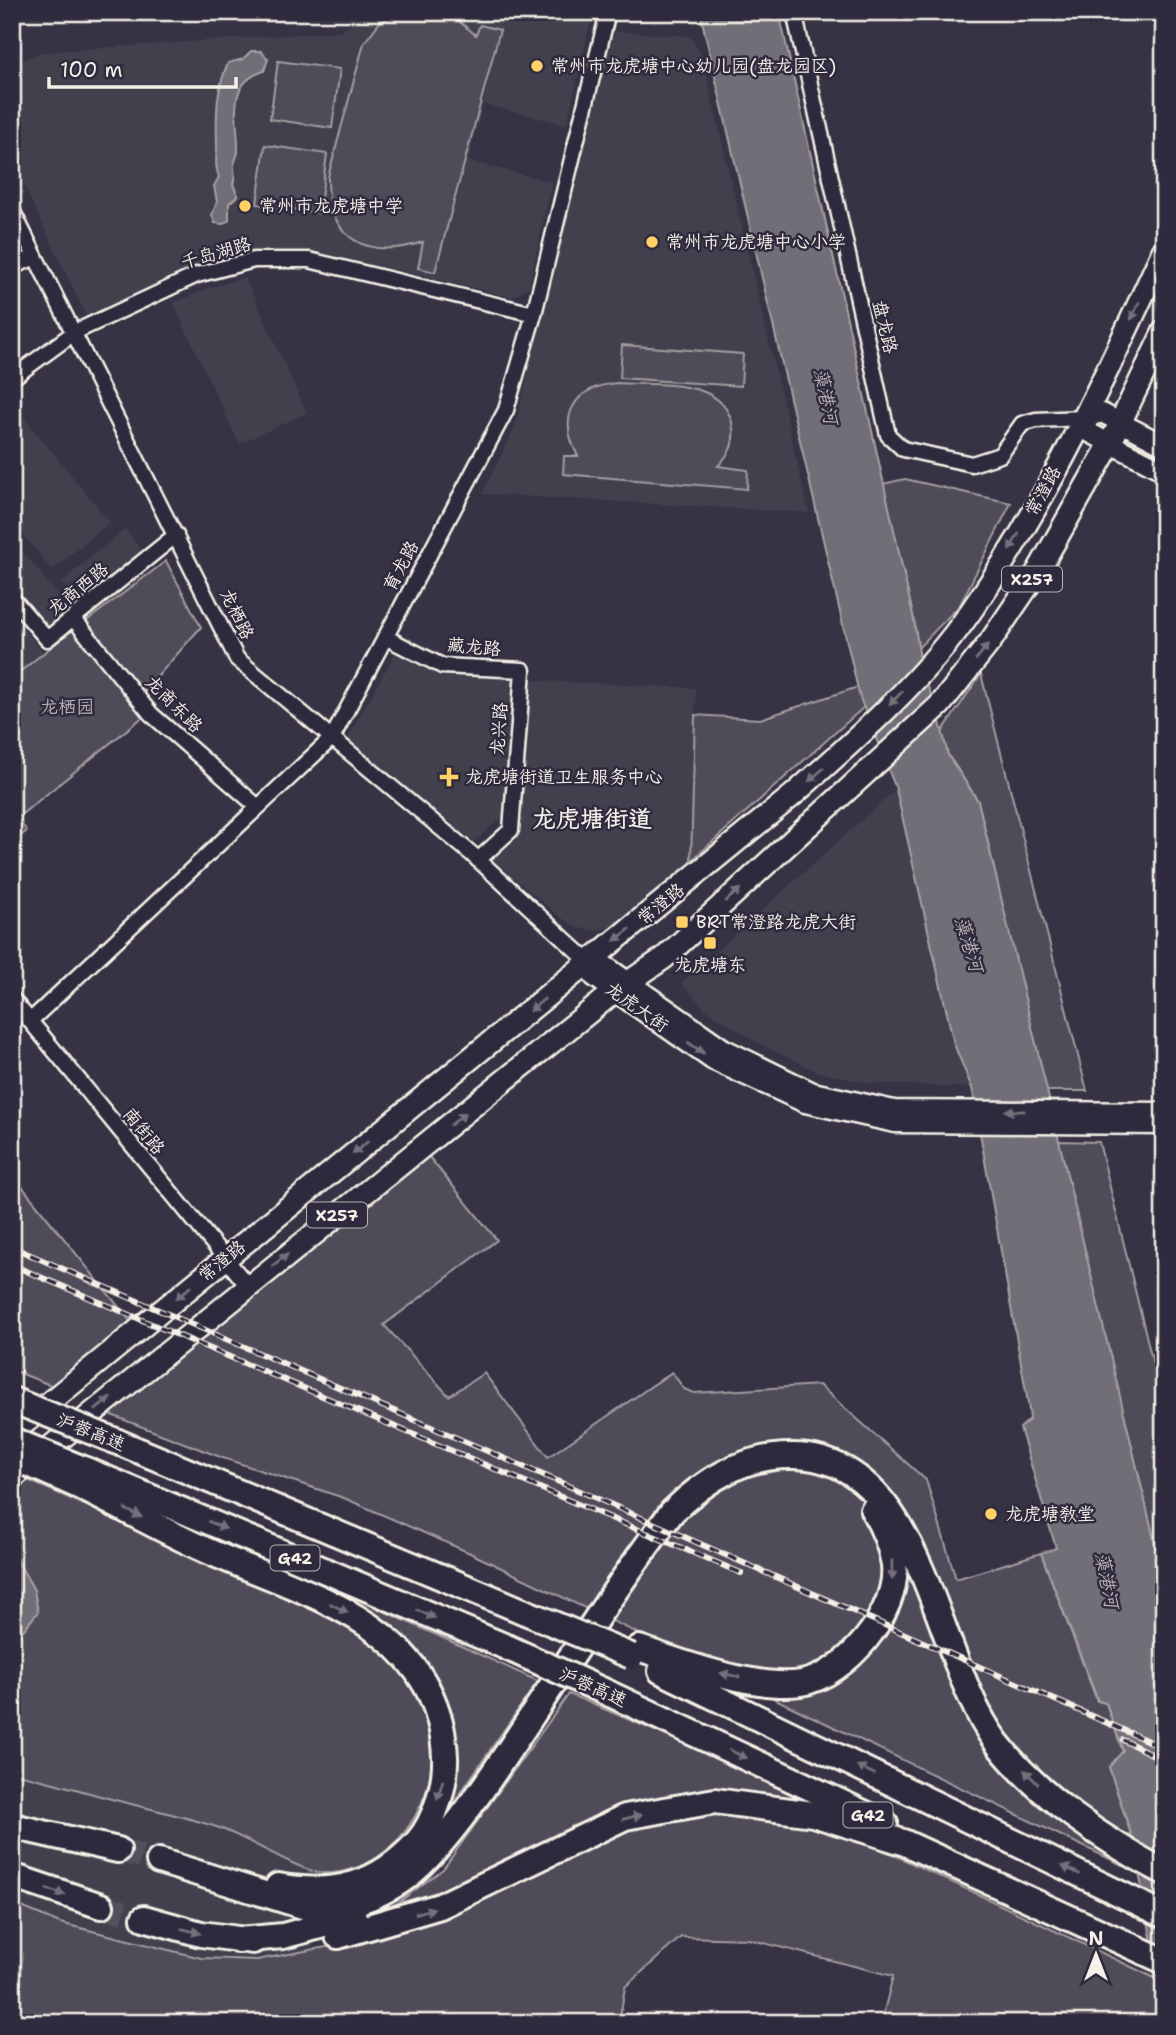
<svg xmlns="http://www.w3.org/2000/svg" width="1176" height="2035" font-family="'Shantell Sans','LXGW WenKai TC',sans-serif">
<rect width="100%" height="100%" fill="#373244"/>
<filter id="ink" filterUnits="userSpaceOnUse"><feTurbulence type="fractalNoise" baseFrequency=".0143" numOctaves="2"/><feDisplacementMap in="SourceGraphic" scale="14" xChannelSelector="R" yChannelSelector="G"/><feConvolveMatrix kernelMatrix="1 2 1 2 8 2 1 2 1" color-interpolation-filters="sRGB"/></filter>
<g filter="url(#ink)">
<path fill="#433f4e" d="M369 12H593L567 125 483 104 468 161 552 182 529 287 512 297 315 251 253 250 195 265 87 318 12 160V65L42 52 341 31Z
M611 31 690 36 702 56 809 513 482 494 515 427Z
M245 277 307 413 239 444 173 303 209 288Z
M12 403 110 522 52 570 12 522Z
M125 529 144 553 80 606 61 582Z
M12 539 72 611 47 632 12 590Z
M21 625 44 653 12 678V633Z
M395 653 436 674 515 679 505 815 470 845 347 739Z
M528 680 696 688 691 861 623 921 608 928 595 931 578 928 563 919 491 859 516 840Z
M896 789 954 1044 972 1088 869 1083 818 1072 756 1042 705 1009 681 983Z
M12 1488 429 1780 418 1812 399 1841 347 1871 319 1873 313 1950 257 1960 201 1958 60 1923 12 1903Z"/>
<path fill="#504b59" stroke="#a29ea0" stroke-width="2" d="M400 12 450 14 476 35 480 25 500 30 435 272 418 268 423 242C367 260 327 240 328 177L364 43 379 23Z
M278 61 340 69 332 128 270 119Z
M265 145 327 154 319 213 257 204Z
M622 345 743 354 741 386 620 378Z
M617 383C656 386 726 376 733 428 735 445 729 454 718 466L748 470 747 489 563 474 564 456H578C557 417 573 387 617 383Z
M905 479 1011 503 960 605 917 649 914 620 883 484Z
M166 561 201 627 143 693 84 623Z
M74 629 144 716 17 818 27 831 12 842V678Z
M981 674 1087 1091H1046L978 801 948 755 942 732Z
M858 687 864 707 691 861 695 715 760 719Z
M1058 1141 1099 1142 1164 1409V1581Z
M425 1152 497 1240 384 1325 449 1396 484 1373 548 1457 672 1372 684 1389 694 1393 819 1385 926 1480 956 1579 1041 1553 1097 1701 1106 1703 1123 1752 1109 1767 1133 1840 1139 1873 470 1553 344 1498 223 1458 106 1413Z
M12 1174 131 1322 53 1386 12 1370Z
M23 1478C94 1509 165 1540 236 1571 284 1592 342 1611 380 1648 397 1664 414 1686 423 1708 454 1778 403 1874 323 1873 303 1873 245 1837 222 1829 189 1817 153 1810 119 1801 84 1792 48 1780 12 1773V1488Z
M273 1561 538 1681 441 1821 430 1677 271 1566Z
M569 1694 804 1795 801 1800 635 1806 573 1826 497 1863 464 1884 395 1911 391 1908 443 1869Z
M715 1812 814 1823 888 1852 1159 1980 1161 2008 1154 2023H881L893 1976 748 1939 681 1937 625 1987 619 2023H12V1903L60 1923 201 1958 257 1960 380 1937 454 1911 629 1829Z"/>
<path fill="#726e77" stroke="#a6a2a4" stroke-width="2" d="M700 12H779L914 620 922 672 937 709 948 755 978 801 1164 1581V2023H1154L1161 2008 1159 1980 1133 1840 1109 1767 1123 1751 1106 1703 1098 1701 1041 1553 1056 1548 1020 1428 1030 1419 1028 1403 972 1088 954 1044 896 789 860 698Z
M251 51H261L268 59 264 71C224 84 239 119 238 152 237 158 233 163 234 168 234 175 236 177 233 184L238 196 229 203V220L223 224 215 223 212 215 217 202 214 186 219 177C214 164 217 157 217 145 216 115 216 90 228 63L243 59Z
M12 1551 34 1590 38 1612 20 1634 12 1658Z"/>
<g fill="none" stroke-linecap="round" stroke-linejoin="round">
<path stroke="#534f5d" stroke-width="24" stroke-dasharray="24 12" stroke-linecap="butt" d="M118 1850 159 1861
M101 1906 144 1918"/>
<defs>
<path id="minor" d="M794 12 888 435 903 449 972 464 1000 455 1022 424 1036 420 1084 418
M12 210 237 659 473 855 588 961
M12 267 35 257
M12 378 75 332 197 275 254 260H309L534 314
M12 598 47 639 176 535
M73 618 151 714 258 807
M385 637 442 666 523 670 511 830 478 860
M12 999 248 1286
M30 1021 332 738 506 410 534 314 608 12"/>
<path id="tertiary" d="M1164 445 1102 413 1084 418 1090 433 1164 471
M588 961 594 977 712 1060 805 1103 895 1123 1164 1125
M588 961 606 966 723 1048 813 1092 894 1110 1164 1112"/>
<path id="primary" d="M12 1433 793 795C856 739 923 681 971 611 1049 499 1107 373 1164 249
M12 1478 614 992 664 958 940 705 990 642 1038 571 1110 444 1164 331"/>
<path id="motorway" d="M118 1442 525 1612
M86 1470 504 1646
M72 1483C118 1505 163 1531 210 1552 310 1596 439 1625 445 1757 446 1784 435 1822 417 1842 378 1885 335 1896 278 1886
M639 1648C681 1663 756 1690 801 1683 846 1675 899 1612 894 1565 891 1545 883 1527 873 1510
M661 1671 1164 1915
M610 1694 885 1823
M12 1826 118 1850
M159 1861 306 1907C342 1910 372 1900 401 1881 440 1855 489 1780 515 1741 567 1664 616 1585 672 1512 706 1479 745 1455 793 1456 925 1457 934 1661 997 1743 1038 1796 1105 1841 1164 1872
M12 1876 101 1906
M144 1918 201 1934 253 1941
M338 1936 440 1906 625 1817 715 1801 813 1814 903 1842 1164 1961
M238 1940 283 1936 354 1917"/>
</defs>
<use href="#minor" stroke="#f4f1e8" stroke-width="19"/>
<use href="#tertiary" stroke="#f4f1e8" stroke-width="23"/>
<use href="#primary" stroke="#f4f1e8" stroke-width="26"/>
<use href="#motorway" stroke="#f4f1e8" stroke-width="30"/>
<use href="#minor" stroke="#2f2a3d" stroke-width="14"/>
<use href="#tertiary" stroke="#2f2a3d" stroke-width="18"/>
<use href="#primary" stroke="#2f2a3d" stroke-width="21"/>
<use href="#motorway" stroke="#2f2a3d" stroke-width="24"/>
<defs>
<path id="rail" d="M12 1247 571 1487 1164 1748
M12 1265 741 1573
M1123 1740 1164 1760"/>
</defs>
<use href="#rail" stroke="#f4f1e8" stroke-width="6"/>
<use href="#rail" stroke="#2f2a3d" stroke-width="3.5" stroke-dasharray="10" stroke-linecap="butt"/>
<defs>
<path id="motorway-bridge" d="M12 1400 118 1442
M12 1440 86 1470
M29 1464 72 1483
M525 1612 631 1656
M504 1646 610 1694"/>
</defs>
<use href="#motorway-bridge" stroke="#f4f1e8" stroke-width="30" stroke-linecap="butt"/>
<use href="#motorway-bridge" stroke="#2f2a3d" stroke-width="24"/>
</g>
<defs><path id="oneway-solid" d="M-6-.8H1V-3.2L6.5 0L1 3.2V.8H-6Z" transform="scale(1.75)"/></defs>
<g fill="#747079">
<use href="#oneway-solid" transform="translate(1135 311) rotate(115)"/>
<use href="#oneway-solid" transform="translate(1014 542) rotate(120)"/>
<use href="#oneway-solid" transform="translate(982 652) rotate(-52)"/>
<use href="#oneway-solid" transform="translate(896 698) rotate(134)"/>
<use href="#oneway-solid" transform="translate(816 775) rotate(138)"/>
<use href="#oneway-solid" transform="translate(733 895) rotate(-42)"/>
<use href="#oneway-solid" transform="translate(622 935) rotate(143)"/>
<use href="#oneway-solid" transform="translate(537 1005) rotate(141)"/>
<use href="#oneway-solid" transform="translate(696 1048) rotate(35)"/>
<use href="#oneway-solid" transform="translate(1015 1111) rotate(-179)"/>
<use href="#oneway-solid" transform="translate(458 1119) rotate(-39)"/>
<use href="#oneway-solid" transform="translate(360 1148) rotate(141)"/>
<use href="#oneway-solid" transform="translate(280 1260) rotate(-38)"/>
<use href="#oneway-solid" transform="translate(184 1292) rotate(141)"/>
<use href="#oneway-solid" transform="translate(103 1404) rotate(-39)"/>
<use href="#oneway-solid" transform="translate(133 1513) rotate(26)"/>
<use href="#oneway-solid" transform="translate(217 1525) rotate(23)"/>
<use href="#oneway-solid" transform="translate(892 1570) rotate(89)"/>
<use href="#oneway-solid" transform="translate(339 1608) rotate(27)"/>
<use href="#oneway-solid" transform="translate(426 1614) rotate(23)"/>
<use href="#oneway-solid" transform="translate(730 1675) rotate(-169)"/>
<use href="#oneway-solid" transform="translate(738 1754) rotate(25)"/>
<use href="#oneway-solid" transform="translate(866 1770) rotate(-154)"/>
<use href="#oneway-solid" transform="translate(1031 1777) rotate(-135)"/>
<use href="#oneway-solid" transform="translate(440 1790) rotate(107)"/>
<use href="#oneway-solid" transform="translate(632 1817) rotate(-14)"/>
<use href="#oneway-solid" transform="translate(1071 1870) rotate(-154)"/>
<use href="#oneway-solid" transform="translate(56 1892) rotate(17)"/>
<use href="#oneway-solid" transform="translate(425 1911) rotate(-16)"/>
<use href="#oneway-solid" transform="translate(191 1931) rotate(15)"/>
</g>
</g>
<g fill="#ffd166" stroke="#2f2a3d" stroke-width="2.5">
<circle cx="537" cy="66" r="7"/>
<circle cx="245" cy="206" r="7"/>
<circle cx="652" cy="242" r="7"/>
<path d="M445.5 766.5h7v7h7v7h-7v7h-7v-7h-7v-7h7z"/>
<rect x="675" y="915" width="14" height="14" rx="3.5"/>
<rect x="703" y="936" width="14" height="14" rx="3.5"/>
<circle cx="991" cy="1514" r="7"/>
</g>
<g text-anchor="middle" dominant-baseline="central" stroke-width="5" stroke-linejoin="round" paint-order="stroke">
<g fill="#2f2a3d" stroke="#b9b5b5" stroke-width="2">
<rect x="1002" y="566.5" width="60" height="25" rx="5"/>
<rect x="307" y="1202.5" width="60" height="25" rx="5"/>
<rect x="270.5" y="1545.5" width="49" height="25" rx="5"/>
<rect x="843.5" y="1802.5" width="49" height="25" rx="5"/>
</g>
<g font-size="16" font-weight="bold" fill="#f4f1e8">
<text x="1032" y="579">X257</text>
<text x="337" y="1215">X257</text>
<text x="295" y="1558">G42</text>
<text x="868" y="1815">G42</text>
</g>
<g font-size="18" fill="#f4f1e8" stroke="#2f2a3d" text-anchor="start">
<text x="551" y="66">常州市龙虎塘中心幼儿园(盘龙园区)</text>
<text x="259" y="206">常州市龙虎塘中学</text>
<text x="666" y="242">常州市龙虎塘中心小学</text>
<text x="465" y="777">龙虎塘街道卫生服务中心</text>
<text x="696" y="922">BRT常澄路龙虎大街</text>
<text x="710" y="965" text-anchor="middle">龙虎塘东</text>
<text x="1005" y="1514">龙虎塘教堂</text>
</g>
<g font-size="18" fill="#f4f1e8" stroke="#2f2a3d">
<text transform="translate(216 253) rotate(-16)">千岛湖路</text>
<text transform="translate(885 327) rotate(77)">盘龙路</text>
<text transform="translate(1043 491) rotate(-61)">常澄路</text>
<text transform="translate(401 566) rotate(-62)">育龙路</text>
<text transform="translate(78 589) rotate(-39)">龙商西路</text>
<text transform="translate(237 614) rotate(64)">龙栖路</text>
<text transform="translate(474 647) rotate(5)">藏龙路</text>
<text transform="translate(174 704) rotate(45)">龙商东路</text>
<text transform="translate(499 729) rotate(-86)">龙兴路</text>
<text transform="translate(661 904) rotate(-39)">常澄路</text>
<text transform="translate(637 1007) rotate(35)">龙虎大街</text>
<text transform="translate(144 1131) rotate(51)">南街路</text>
<text transform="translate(222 1261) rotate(-39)">常澄路</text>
<text transform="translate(91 1432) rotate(22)">沪蓉高速</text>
<text transform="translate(593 1687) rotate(24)">沪蓉高速</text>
</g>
<g font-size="18" fill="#bbb7b6" stroke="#2f2a3d">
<text x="67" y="707">龙栖园</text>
</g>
<g font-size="19" font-style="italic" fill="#bab6b5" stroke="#2f2a3d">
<text transform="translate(826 396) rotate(78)">藻港河</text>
<text transform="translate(969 944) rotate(73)">藻港河</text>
<text transform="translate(1107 1580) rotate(79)">藻港河</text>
</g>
<g font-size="24" font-weight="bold" fill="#f4f1e8" stroke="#2f2a3d">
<text x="592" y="819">龙虎塘街道</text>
</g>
</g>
<rect width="1176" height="2035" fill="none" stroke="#2f2a3d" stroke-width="42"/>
<rect x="21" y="21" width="1134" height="1993" fill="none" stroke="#f4f1e8" stroke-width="2.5" filter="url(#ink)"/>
<g transform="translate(1096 1955)" stroke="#2f2a3d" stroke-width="5" paint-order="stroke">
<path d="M0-5L12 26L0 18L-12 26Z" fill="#f4f1e8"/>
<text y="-10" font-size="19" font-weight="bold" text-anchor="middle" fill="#f4f1e8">N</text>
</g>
<path d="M49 77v10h187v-10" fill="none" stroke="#f4f1e8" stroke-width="3.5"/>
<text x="60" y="77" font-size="21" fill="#f4f1e8" stroke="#2f2a3d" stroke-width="5" paint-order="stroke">100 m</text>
</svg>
